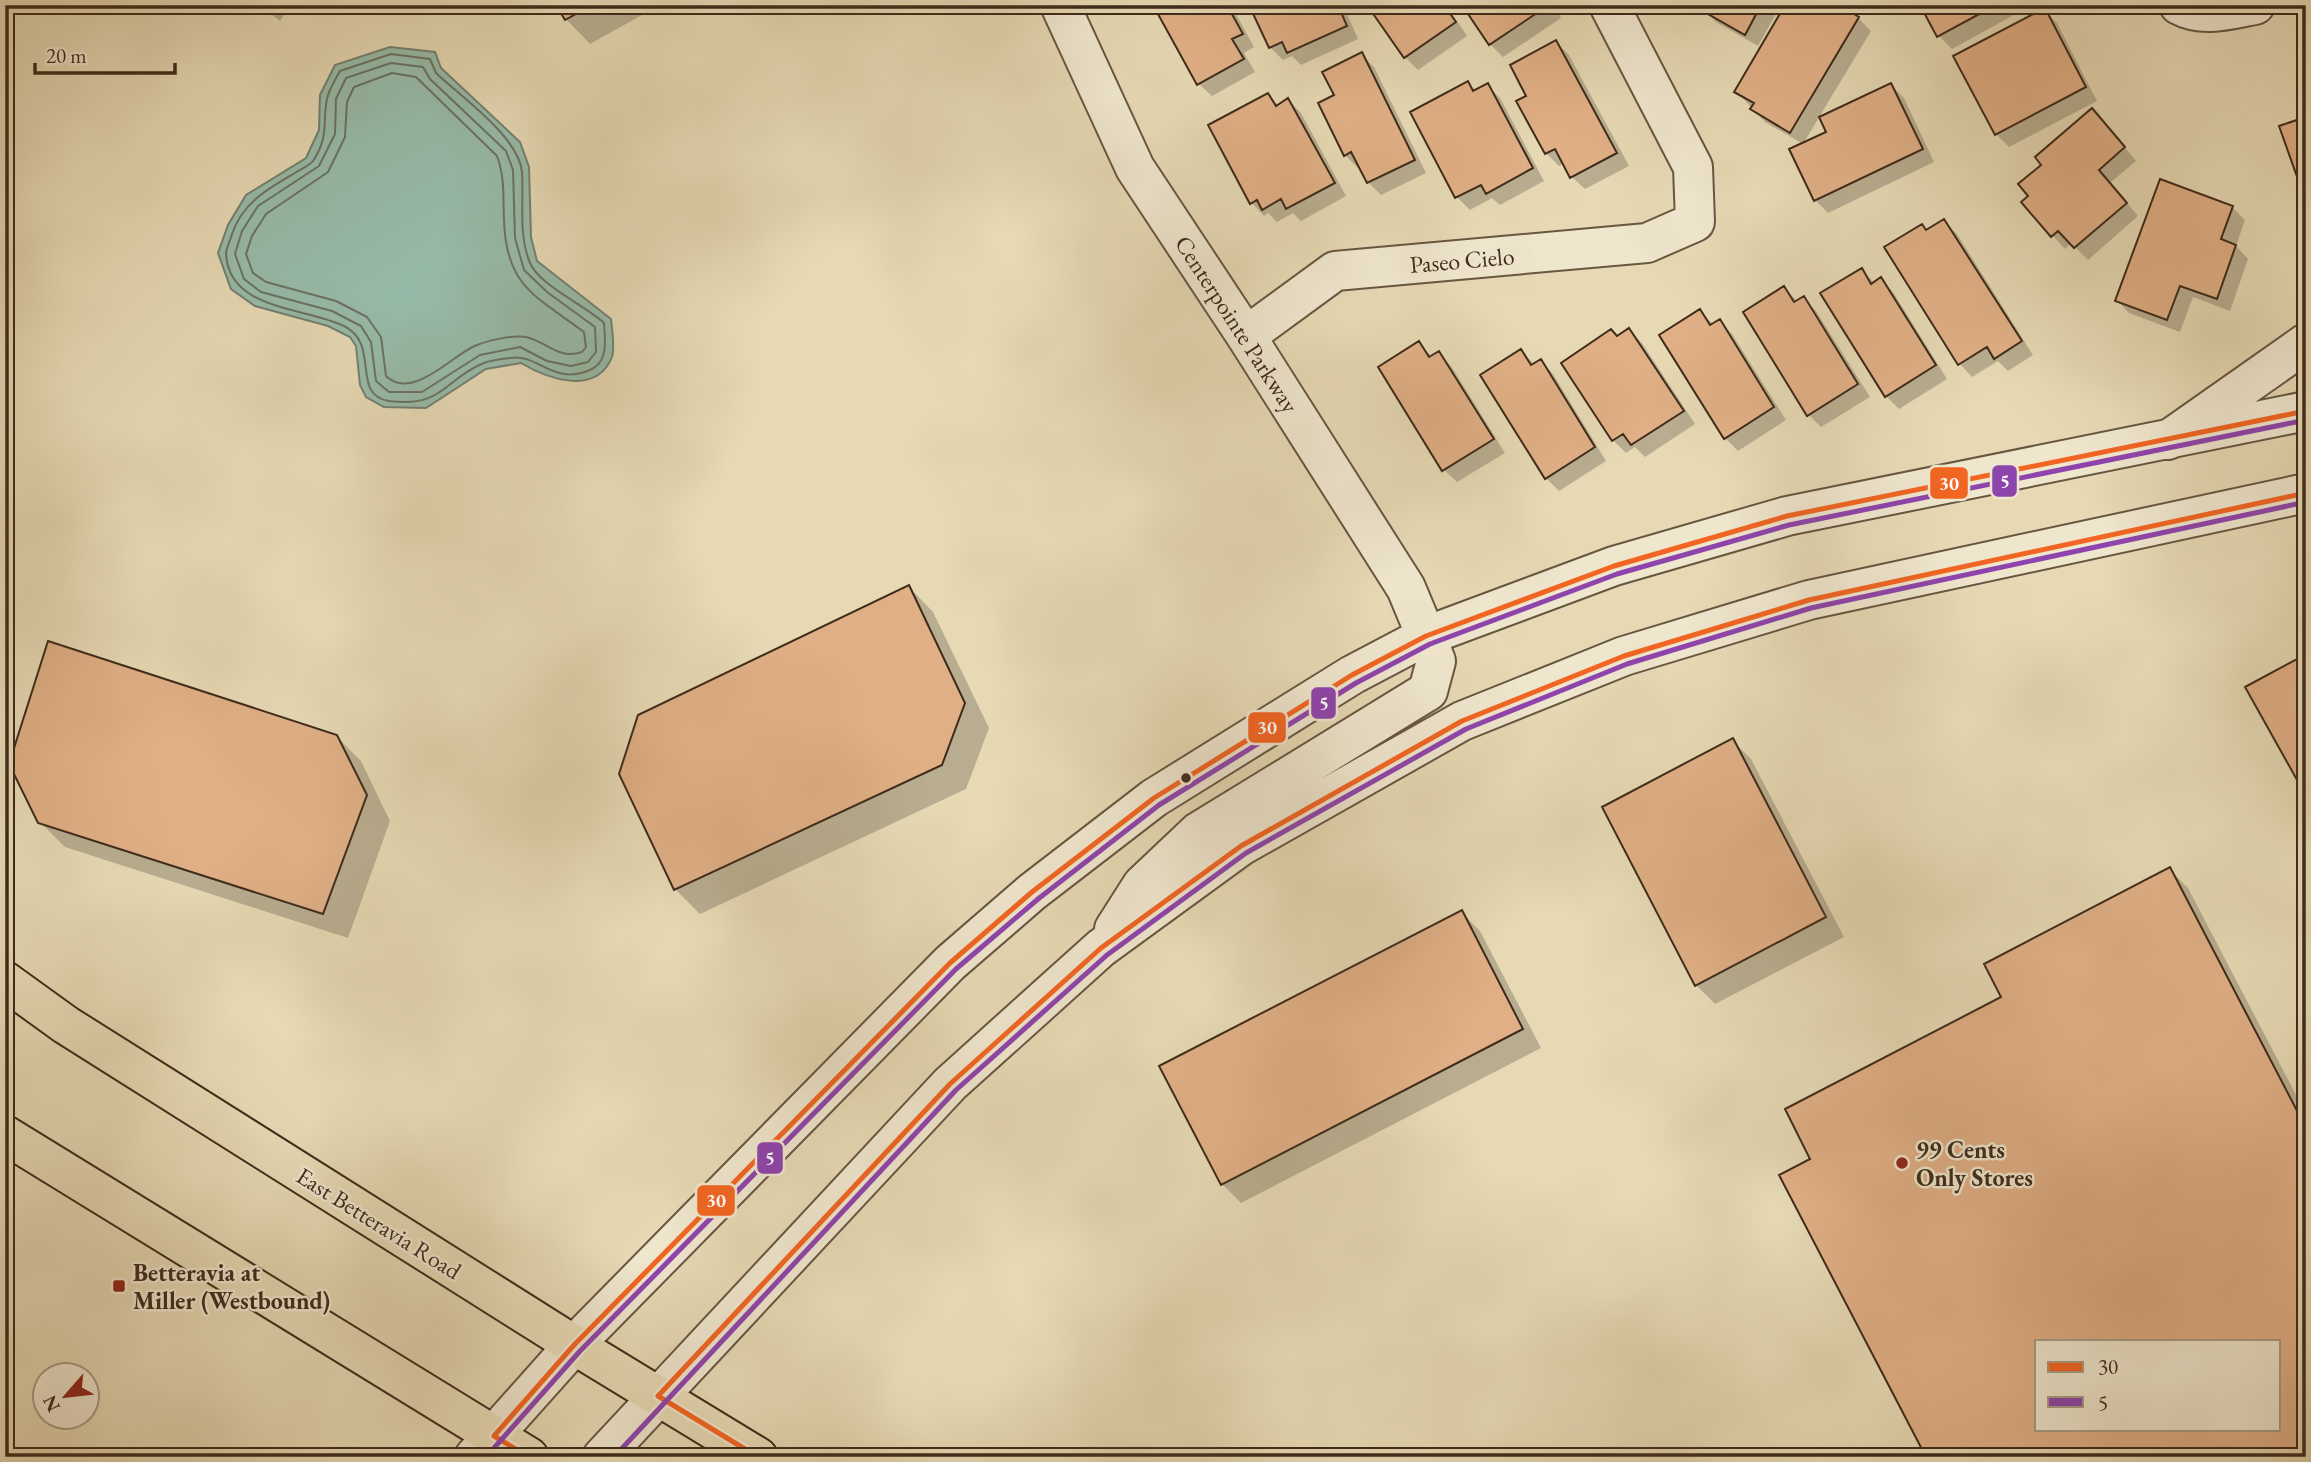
<svg xmlns="http://www.w3.org/2000/svg" width="2311" height="1462" font-family="'EB Garamond',serif">
<rect width="100%" height="100%" fill="#e6d9b4"/>
<filter id="stains"><feTurbulence type="fractalNoise" baseFrequency=".00286" numOctaves="4"/><feColorMatrix values="0 0 0 0 .2 0 0 0 0 .09 0 0 0 0 .02 0 0 0 .5 -.17"/></filter>
<radialGradient id="worn" r=".72"><stop offset=".6" stop-color="#630" stop-opacity="0"/><stop offset="1" stop-color="#630" stop-opacity=".3"/></radialGradient>
<path fill="#97bba9" stroke="#738170" stroke-width="2" d="M390 47 435 52 441 68 520 142 529 167 531 237 537 261 611 319C612 329 615 348 612 357 596 397 546 378 521 363L486 369 426 408 384 407 366 397 360 385 356 346 350 337 328 326 255 306 231 289 218 253 228 225 246 195 306 158 319 130 320 95 335 65Z"/>
<path fill="#0003" fill-rule="evenodd" d="M259 5H291L280 21Z
M558 5H660L590 44 566 19Z
M1155 5H1231L1254 47 1244 53 1255 72 1212 96 1199 84Z
M1251 5H1343L1358 39 1301 65 1292 56 1283 60 1270 47Z
M1369 5H1446L1467 36 1418 70 1405 57Z
M1464 5H1553L1561 18 1503 57 1490 44Z
M1705 5H1781L1758 46 1716 22 1703 9Z
M1922 5H2032L1952 49 1939 36Z
M2044 10 2057 23 2097 101 2009 147 1996 134Z
M1858 18 1871 31 1803 144 1765 122 1736 91Z
M1556 42 1569 55 1629 166 1585 189 1572 177 1565 163 1559 166 1546 153Z
M1362 55 1374 67 1426 173 1381 195 1368 182 1361 166 1358 168 1345 155 1336 96Z
M1468 83 1476 91 1487 85 1500 98 1544 181 1500 205 1492 198 1470 210 1457 197 1412 113Z
M1891 85 1904 98 1934 162 1828 213 1815 200 1829 132Z
M1268 95 1279 106 1288 100 1301 113 1346 196 1301 221 1293 213 1277 222 1268 213 1264 216 1252 203 1210 126Z
M2104 123 2136 161 2110 183 2138 216 2088 260 2071 243 2065 249 2023 203Z
M2232 207 2245 220 2236 246 2248 259 2230 311 2193 297 2180 332 2129 313 2117 300Z
M1944 221 1957 234 2033 355 2008 371 1998 361 1972 377 1960 364 1927 231Z
M1861 270 1875 283 1880 279 1893 292 1947 379 1899 409 1886 396Z
M1784 288 1798 302 1803 298 1816 311 1870 397 1821 427 1809 415Z
M1700 311 1714 325 1719 321 1732 334 1786 420 1738 451 1725 438Z
M1629 330 1642 343 1695 424 1645 457 1635 447 1626 453 1613 440 1617 338Z
M1419 343 1432 357 1438 353 1451 366 1505 453 1457 482 1444 470Z
M1521 351 1535 365 1541 361 1553 374 1606 461 1559 491 1546 478Z
M909 587 933 612 989 728 966 789 700 914 675 889Z
M336 736 361 761 390 821 348 938 65 847 40 822Z
M1732 740 1751 759 1844 937 1715 1004 1696 985Z
M2169 869 2188 888 2306 1114V1457H1928L1813 1160 2003 997ZM2036 1341H2278V1429H2036Z
M1461 912 1480 931 1541 1048 1241 1203 1222 1184Z"/>
<g fill="none" stroke-linecap="round" stroke-linejoin="round">
<path stroke="#6a7362" stroke-width="2" d="M391 54 430 59 436 73C461 97 519 137 522 172 524 201 518 235 530 263 539 285 586 306 604 323 605 339 609 362 590 370 553 386 538 353 510 358 502 359 492 360 484 363 445 378 444 408 389 401 350 395 381 344 344 326 306 307 229 311 226 254 226 248 231 239 232 234 243 202 268 189 295 173 301 169 309 166 313 161 331 134 321 118 328 95 331 87 336 78 340 71Z
M391 63 423 67 430 79 506 151 513 170 515 238 524 270 547 292 595 327 596 352 588 362 571 366 547 361 520 347 480 355 422 392H389L376 381 371 342 361 326 332 311 261 292 244 279 235 254 242 231 258 206 319 166 335 134 336 99 346 78Z
M392 73 416 77 497 156C505 177 503 198 504 220 506 287 536 296 584 332L586 347 582 352C558 360 548 342 526 337 513 335 490 340 477 345 454 353 413 402 386 376L381 337 367 317 336 301 266 282 253 273 246 254 252 236 266 214 328 172 345 137 347 102 354 87Z"/>
</g>
<path fill="#e0af86" stroke="#3e2b1b" stroke-width="2" fill-rule="evenodd" d="M556 5H592L565 20Z
M1153 5H1227L1243 34 1232 39 1244 59 1197 85Z
M1249 5H1338L1347 26 1287 53 1282 42 1269 48Z
M1367 5H1444L1456 22 1404 58Z
M1462 5H1549L1489 45Z
M1703 5H1761L1745 35 1701 10Z
M1785 5H1839L1859 17 1790 133 1750 109 1754 103 1734 92Z
M1920 5H1996L1937 37Z
M2045 8 2086 87 1995 135 1953 56Z
M1556 40 1617 153 1570 178 1555 149 1545 154 1516 101 1526 96 1510 65Z
M1362 52 1415 160 1367 183 1351 152 1344 156 1318 103 1334 95 1322 72Z
M1468 81 1473 91 1488 83 1533 168 1486 194 1481 185 1455 198 1410 112Z
M1891 83 1923 149 1814 201 1789 149 1826 132 1819 117Z
M2306 89V116L2297 92Z
M1268 93 1276 106 1288 98 1335 183 1286 209 1281 199 1262 210 1257 200 1250 204 1208 125Z
M2092 108 2125 147 2099 170 2127 203 2074 248 2058 231 2051 237 2021 202 2028 196 2018 184 2041 165 2035 157Z
M2306 117V202L2279 126Z
M2160 179 2233 206 2221 239 2236 245 2217 299 2180 286 2167 320 2115 301Z
M1944 219 2022 341 1994 359 1987 347 1958 365 1884 247 1922 224 1926 230Z
M1862 268 1871 284 1881 277 1936 365 1885 397 1820 293Z
M1784 286 1794 302 1804 296 1858 384 1807 416 1743 312Z
M1700 309 1710 325 1720 319 1774 407 1724 439 1659 335Z
M1629 328 1684 411 1631 445 1623 434 1612 441 1561 363 1611 329 1617 336Z
M1419 341 1429 357 1439 351 1494 439 1442 471 1378 367Z
M1521 349 1531 365 1541 359 1595 447 1545 479 1480 375Z
M909 585 965 703 942 765 674 890 619 774 638 715Z
M48 641 337 735 367 795 323 914 38 823 9 764Z
M2299 658 2306 669V796L2245 687Z
M1733 738 1826 917 1695 986 1602 807Z
M2170 867 2306 1128V1457H1926L1779 1175 1810 1159 1785 1109 2001 997 1984 964ZM2036 1341H2278V1429H2036Z
M1462 910 1523 1029 1221 1185 1159 1066Z"/>
<g fill="none" stroke-linecap="round" stroke-linejoin="round">
<defs>
<path id="minor" d="M1060 5 1135 168 1246 336 1406 588 1426 636
M2179 5C2203 18 2229 10 2255 5
M1246 336 1335 271 1647 243 1695 222 1693 167 1609 5
M2168 440 2306 343"/>
<path id="tertiary" d="M1114 929 1142 885 1198 832 1428 691 1436 661 1426 636
M474 1457 574 1345 950 963 1032 892 1154 798 1352 675 1426 636 1614 566 1787 516 2306 411
M602 1457 950 1084 1101 948 1241 846 1462 721 1624 656 1809 600 2306 493"/>
<path id="trunk" d="M5 981 66 1025 574 1345 758 1457
M5 1135 529 1457"/>
</defs>
<use href="#minor" stroke="#685641" stroke-width="42"/>
<use href="#tertiary" stroke="#685641" stroke-width="42"/>
<use href="#trunk" stroke="#3e2b1b" stroke-width="42"/>
<use href="#minor" stroke="#efe6ce" stroke-width="38"/>
<use href="#tertiary" stroke="#efe6ce" stroke-width="38"/>
<use href="#trunk" stroke="#e6d9b4" stroke-width="38"/>
<defs>
<path id="bus-1" d="M529 1457 494 1436 574 1345 950 963 1032 892 1154 798 1352 675 1426 636 1614 566 1787 516 2306 411
M758 1457 658 1396 950 1084 1101 948 1241 846 1462 721 1624 656 1809 600 2306 493"/>
<path id="bus-2" d="M486 1457 580 1351 956 969 1038 899 1159 805 1356 683 1430 644 1617 574 1789 525 2306 420
M614 1457 956 1090 1107 955 1246 853 1466 729 1627 664 1811 608 2306 502"/>
</defs>
<use href="#bus-1" stroke="#efe6ce" stroke-width="10"/>
<use href="#bus-2" stroke="#efe6ce" stroke-width="10"/>
<use href="#bus-1" stroke="#f26522" stroke-width="5"/>
<use href="#bus-2" stroke="#8e44ad" stroke-width="5"/>
</g>
<circle fill="#3e2b1b" stroke="#efe6ce" stroke-width="2.5" cx="1186" cy="778" r="6"/>
<g fill="#8f2418" stroke="#efe6ce" stroke-width="2.5">
<circle cx="1902" cy="1163" r="7"/>
<rect x="112" y="1279" width="14" height="14" rx="3.5"/>
</g>
<g text-anchor="middle" dominant-baseline="central" stroke-width="5" stroke-linejoin="round" paint-order="stroke">
<g font-size="24" fill="#3e2b1b" stroke="#efe6ce">
<text transform="translate(1462 260) rotate(-5)">Paseo Cielo</text>
<text transform="translate(1237 324) rotate(57)">Centerpointe Parkway</text>
<text transform="translate(379 1223) rotate(32)">East Betteravia Road</text>
</g>
<g font-size="24" font-weight="bold" fill="#3e2b1b" stroke="#efe6ce" text-anchor="start">
<text x="1916" y="1149">99 Cents<tspan x="1916" dy="28">Only Stores</tspan></text>
<text x="133" y="1272">Betteravia at<tspan x="133" dy="28">Miller (Westbound)</tspan></text>
</g>
</g>
<g stroke="#efe6ce" stroke-width="2.5">
<rect x="1991" y="464" width="27" height="34" rx="7" fill="#8e44ad"/>
<rect x="1929" y="466" width="40" height="34" rx="7" fill="#f26522"/>
<rect x="1310" y="686" width="27" height="34" rx="7" fill="#8e44ad"/>
<rect x="1247" y="711" width="40" height="33" rx="7" fill="#f26522"/>
<rect x="756" y="1141" width="28" height="34" rx="7" fill="#8e44ad"/>
<rect x="696" y="1184" width="40" height="33" rx="7" fill="#f26522"/>
</g>
<g font-size="19" text-anchor="middle" font-weight="bold" fill="#fff">
<text x="2005" y="488">5</text>
<text x="1949" y="490">30</text>
<text x="1324" y="710">5</text>
<text x="1267" y="734">30</text>
<text x="770" y="1165">5</text>
<text x="716" y="1207">30</text>
</g>
<rect width="2311" height="1462" fill="none" stroke="#e6d9b4" stroke-width="28"/>
<rect x="7" y="7" width="2297" height="1448" fill="none" stroke="#3e2b1b" stroke-width="3.5"/>
<rect x="14" y="14" width="2283" height="1434" fill="none" stroke="#3e2b1b" stroke-width="2"/>
<rect x="2035" y="1340" width="245" height="91" fill="#efe6ce" stroke="#a89b86" stroke-width="2"/>
<rect x="2048" y="1362" width="35" height="10" fill="#f26522" stroke="#a89b86" stroke-width="2"/>
<text x="2098" y="1374" font-size="21" fill="#3e2b1b">30</text>
<rect x="2048" y="1397" width="35" height="10" fill="#8e44ad" stroke="#a89b86" stroke-width="2"/>
<text x="2098" y="1410" font-size="21" fill="#3e2b1b">5</text>
<g transform="translate(66 1396) rotate(242)"><circle r="33" fill="#efe6ce" stroke="#a89b86" stroke-width="2"/>
<path d="M0-5L12 26L0 18L-12 26Z" fill="#8f2418"/>
<text y="-10" font-size="19" font-weight="bold" text-anchor="middle" fill="#3e2b1b">N</text>
</g>
<path d="M35 63v10h140v-10" fill="none" stroke="#3e2b1b" stroke-width="3.5"/>
<text x="46" y="63" font-size="21" fill="#3e2b1b" stroke="#efe6ce" stroke-width="5" paint-order="stroke">20 m</text>
<rect width="100%" height="100%" filter="url(#stains)"/>
<rect width="100%" height="100%" fill="url(#worn)"/>
</svg>
